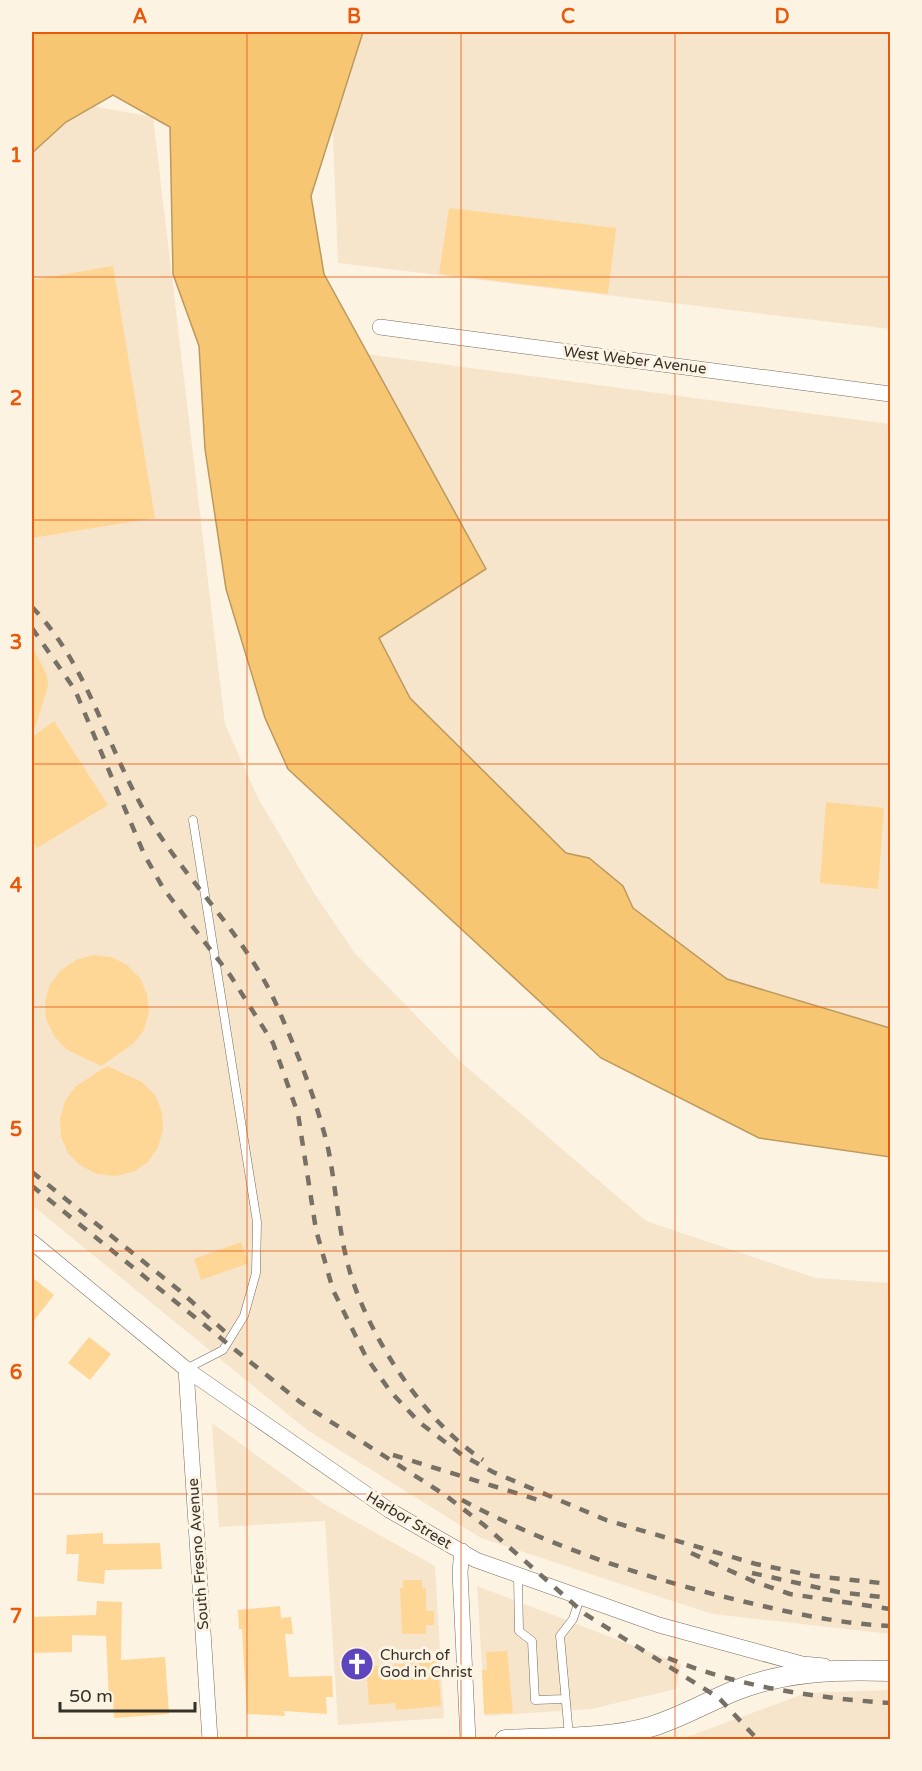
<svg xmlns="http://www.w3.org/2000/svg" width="922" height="1771" font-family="'Varela Round',sans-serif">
<rect width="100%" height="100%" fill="#fdf3e3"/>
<path fill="#f6e5cb" d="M364 32H890V329L338 263 329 42Z
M81 104 153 117 225 724 258 798 314 893 354 952 463 1064 646 1221 816 1278 890 1283V1634L712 1614 481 1538 307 1430 32 1205V145Z
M336 350 890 424V1028L727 979 633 908 623 886 589 858 566 853 410 698 358 599Z
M212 1423 324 1504 435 1566 444 1718 338 1725 325 1521 219 1527Z
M477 1586 681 1664 676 1689 591 1709 485 1716Z
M890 1690V1739H682L806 1693Z"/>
<path fill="#f6c673" stroke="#bc995d" stroke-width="1.5" d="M32 32H363L311 196 324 274 486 569 379 638 410 698 566 853 589 858 623 886 633 908 727 979 890 1028V1157L759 1138 601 1058 288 769 265 718 226 589 205 449 199 346 173 274 170 127 113 95 66 122 32 153Z"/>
<path fill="#fed796" d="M449 208 616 228 608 294 439 274Z
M113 266 155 518 32 538V280Z
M32 646 47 675 48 686 35 728 32 727Z
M54 721 108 805 37 848 32 840V737Z
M826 802 884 808 878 889 820 883Z
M93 955 111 957 127 965 140 978 147 994 149 1012 144 1030 133 1044 101 1066 66 1049 54 1036 46 1019 45 1001 50 984 61 970 76 960Z
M107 1066 142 1082 155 1095 162 1112 163 1130 158 1147 148 1162 133 1172 115 1176 97 1174 81 1166 68 1153 61 1137 60 1119 65 1101 75 1087Z
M241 1242 249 1263 201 1280 194 1259Z
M32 1277 54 1295 32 1323Z
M89 1337 111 1354 90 1380 68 1363Z
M103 1533V1544L160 1543 162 1569 105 1570 104 1584 77 1581 79 1554H66L67 1535Z
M403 1580H422V1588H426V1611H434V1625H426V1634H402L400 1588H403Z
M97 1601 122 1602 121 1660 165 1657 169 1714 114 1718 113 1700H109L106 1636 72 1635V1652L32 1653V1617L96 1615Z
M280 1606 281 1618 291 1617 293 1634H285L289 1677 332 1676 333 1697H326L327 1714 284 1711 285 1716 247 1714 242 1629H239L238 1610Z
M507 1651 513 1713 484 1714 482 1670H487L486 1652Z
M438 1661 441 1706 396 1710 395 1703 369 1705 366 1667Z"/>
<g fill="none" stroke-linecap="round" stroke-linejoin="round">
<defs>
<path id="service" d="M186 1369 223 1350 244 1316 256 1273 257 1222 193 820
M518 1577 519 1631 532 1641 535 1700 565 1699
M569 1736 560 1636 573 1619 580 1598"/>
<path id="minor" d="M380 327 890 394
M32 1242 186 1369 389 1510 476 1560 659 1625 802 1664 824 1666
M186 1369 210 1740
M462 1551 460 1572 468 1740"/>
<path id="tertiary" d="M505 1740C552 1737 604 1740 650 1727 680 1718 705 1703 734 1691 783 1671 837 1669 890 1671"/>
</defs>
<use href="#service" stroke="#766b5a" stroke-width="9"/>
<use href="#minor" stroke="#766b5a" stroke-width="16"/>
<use href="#tertiary" stroke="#766b5a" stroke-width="21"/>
<use href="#service" stroke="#fff" stroke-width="8"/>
<use href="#minor" stroke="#fff" stroke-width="15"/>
<use href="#tertiary" stroke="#fff" stroke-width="20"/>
<path stroke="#767065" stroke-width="4.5" stroke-dasharray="10 10" stroke-linecap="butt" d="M32 607C91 668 107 752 151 822 191 886 251 942 280 1013 299 1057 317 1102 328 1148 336 1187 338 1227 348 1265 366 1333 423 1421 483 1460
M32 628 75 690 144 854 163 888 230 975 273 1043 298 1114 316 1230 333 1290 366 1357 390 1391 419 1422 462 1455 493 1472 606 1520 756 1564 814 1576 890 1584
M32 1172 180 1291 232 1338
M32 1186 300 1402 445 1495 484 1525 585 1614 719 1698 758 1740
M393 1455 545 1502
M462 1500C552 1548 651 1580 750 1603 796 1614 843 1624 890 1626
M691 1553 755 1582 790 1594 890 1609
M752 1573 838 1592 890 1598
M668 1658C738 1687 816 1698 890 1703"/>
</g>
<path fill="none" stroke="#e8590c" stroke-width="1.5" stroke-opacity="0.55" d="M247 32V1740M461 32V1740M675 32V1740M32 277H890M32 520H890M32 764H890M32 1007H890M32 1251H890M32 1494H890"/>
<defs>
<symbol id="church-disc" viewBox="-11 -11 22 22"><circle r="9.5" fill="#5d45be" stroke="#fdf3e3"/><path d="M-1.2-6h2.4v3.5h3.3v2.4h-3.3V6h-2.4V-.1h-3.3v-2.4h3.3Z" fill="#fff"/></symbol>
</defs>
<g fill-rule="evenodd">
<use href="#church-disc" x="338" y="1645" width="38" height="38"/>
</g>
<g text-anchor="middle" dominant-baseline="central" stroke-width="6" stroke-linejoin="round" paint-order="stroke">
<g font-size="15" fill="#353129" stroke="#fdf3e3">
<text transform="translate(635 360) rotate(7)">West Weber Avenue</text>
<text transform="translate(409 1520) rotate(31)">Harbor Street</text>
<text transform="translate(198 1554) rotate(-94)">South Fresno Avenue</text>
</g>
<g font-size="15" fill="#353129" stroke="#fdf3e3" text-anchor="start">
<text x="380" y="1655">Church of<tspan x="380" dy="17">God in Christ</tspan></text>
</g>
</g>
<rect width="922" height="1771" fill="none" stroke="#fdf3e3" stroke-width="66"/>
<path d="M60 1702v9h135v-9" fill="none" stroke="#353129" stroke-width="3"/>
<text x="69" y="1702" font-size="18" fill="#353129" stroke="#fdf3e3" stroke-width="4.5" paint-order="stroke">50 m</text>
<rect x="33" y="33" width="856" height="1705" fill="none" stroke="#e8590c" stroke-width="2"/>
<g font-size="20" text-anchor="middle" font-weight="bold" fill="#e8590c">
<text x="140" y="23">A</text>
<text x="354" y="23">B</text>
<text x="568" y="23">C</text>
<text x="782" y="23">D</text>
<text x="16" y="162">1</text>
<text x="16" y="405">2</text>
<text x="16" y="649">3</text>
<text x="16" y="892">4</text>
<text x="16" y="1136">5</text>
<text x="16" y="1379">6</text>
<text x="16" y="1623">7</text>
</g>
</svg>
